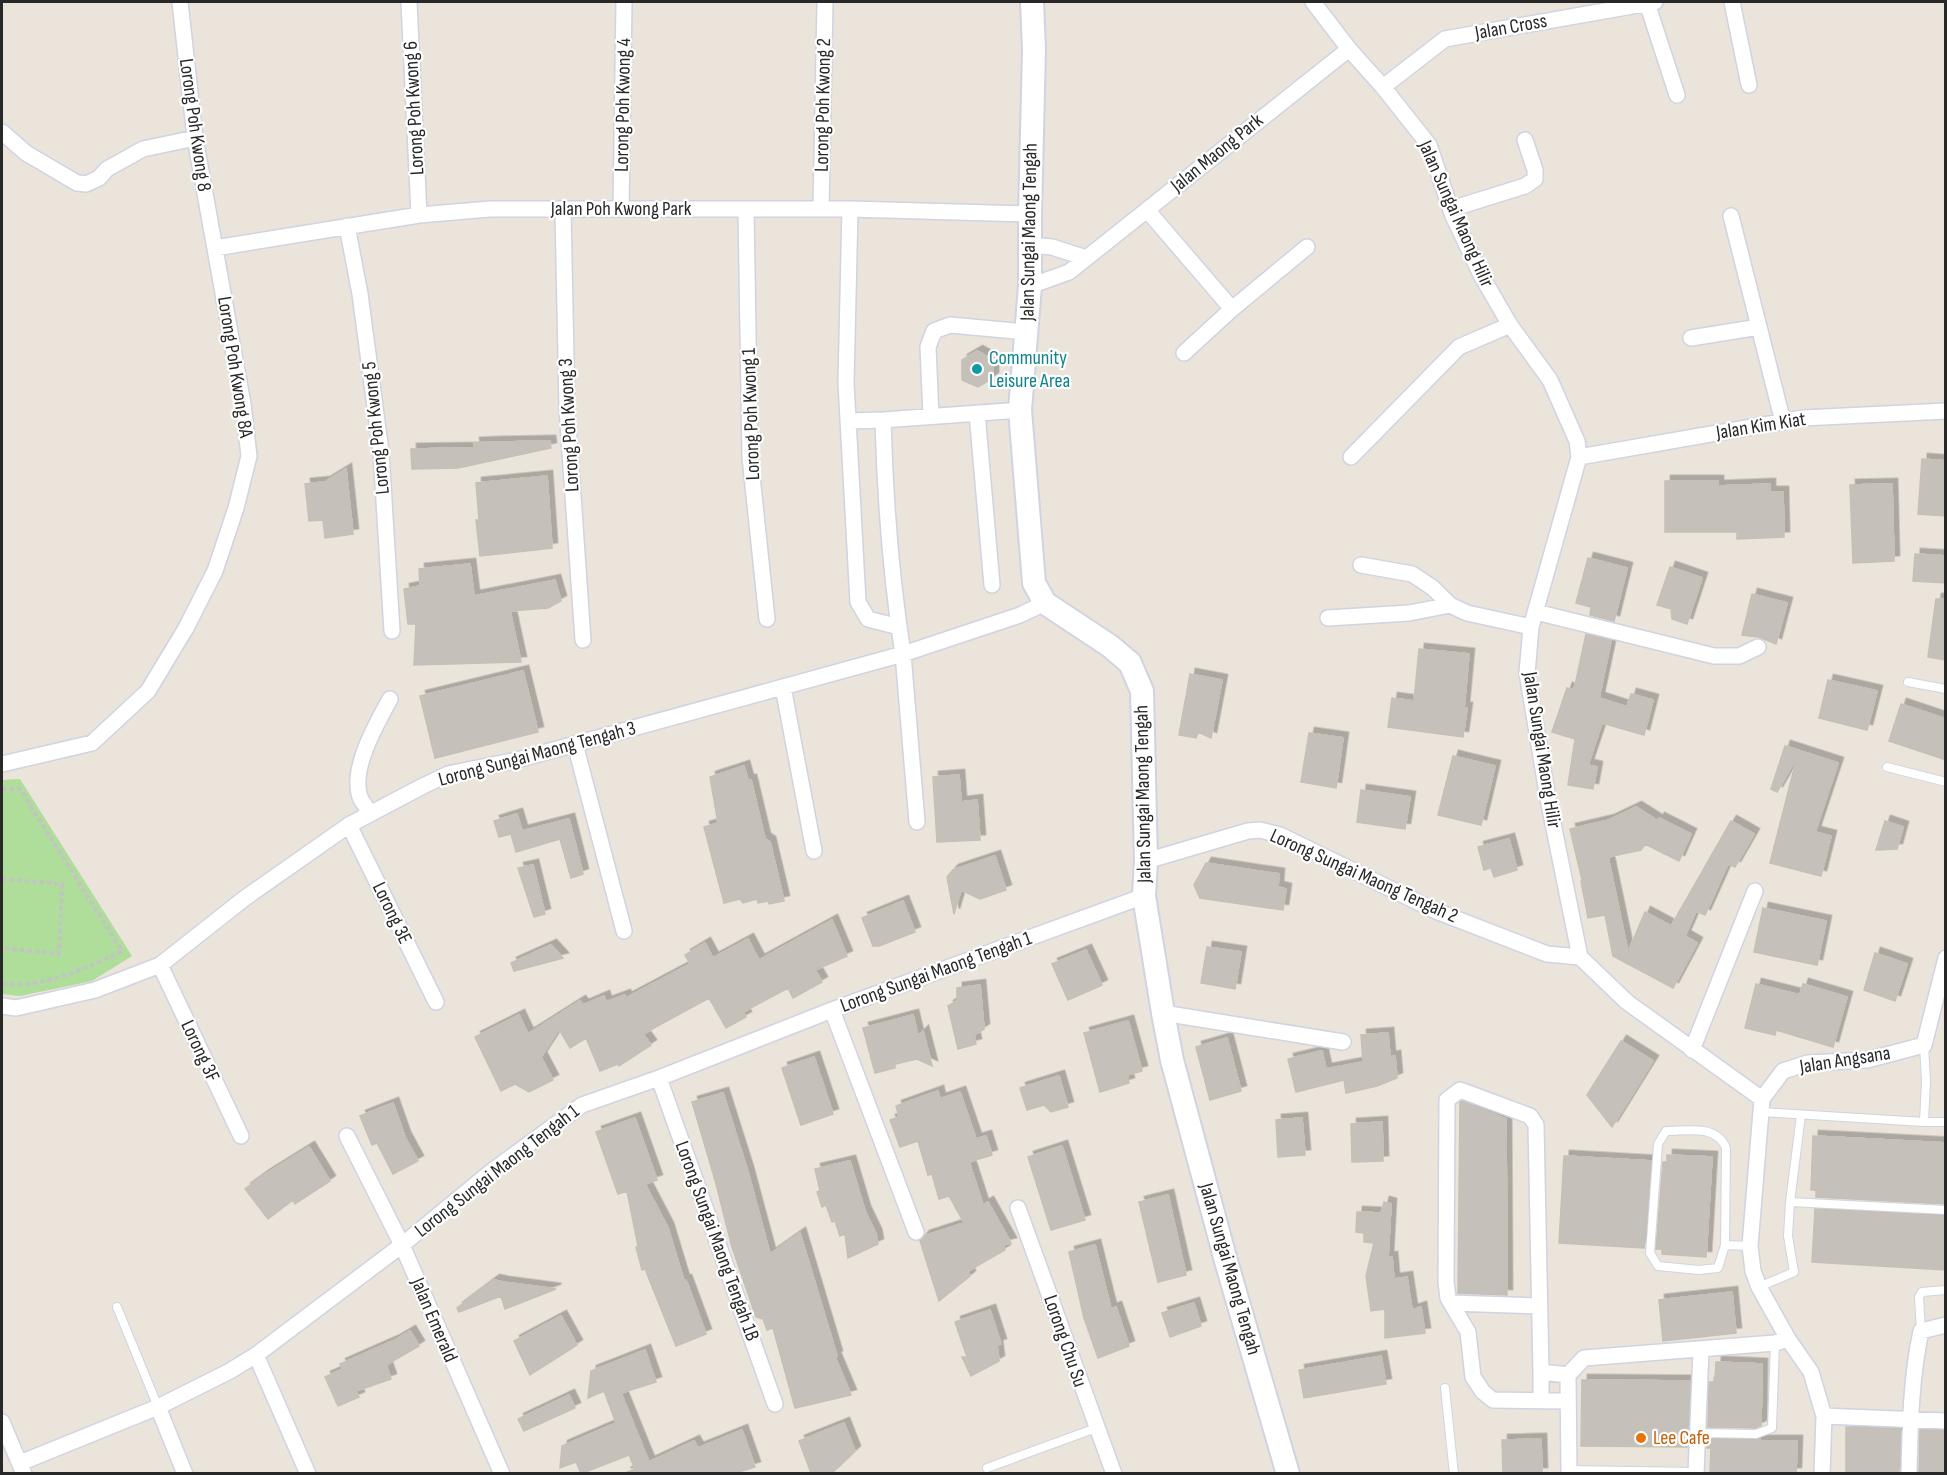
<svg xmlns="http://www.w3.org/2000/svg" width="1947" height="1475" font-family="'Sofia Sans Condensed',sans-serif">
<defs>
<filter id="shadow"><feDropShadow dx="5.5" dy="-5.5" stdDeviation="0" flood-color="#0004"/></filter>
</defs>
<rect width="100%" height="100%" fill="#eae4db"/>
<path fill="#aede9a" d="M20 779 132 956 92 981 20 996 2 994V780Z"/>
<path fill="#c5c1ba" stroke="#c5c0b5" stroke-width="1.5" filter="url(#shadow)" d="M977 351 993 360V378L978 387 962 380V360Z
M550 441 551 448 458 468 412 469 411 449 475 448 474 443 497 442Z
M1922 459 1946 461V516L1918 514Z
M346 469 353 534 325 538 323 520 309 521 305 484 325 482Z
M547 476 552 548 480 556 476 520H479L476 483Z
M1665 481H1718V486L1770 484V492H1783L1784 537 1737 539V532H1665Z
M1892 484 1894 561 1853 563 1850 485Z
M1915 554 1946 556V583L1913 581Z
M1588 558 1627 568 1614 621 1590 615 1591 607 1576 603Z
M470 564 474 596 555 580 561 601 548 608 510 611 521 662 414 665 416 624H408L404 589 420 586 419 569Z
M1670 567 1702 578 1687 624 1672 619 1671 609 1657 605Z
M1752 594 1787 603 1776 644 1759 637 1742 635Z
M1936 599H1946V660L1928 657Z
M1586 634 1611 641 1599 698 1627 707 1631 694 1653 700 1644 735 1602 723 1588 765 1597 767 1593 789 1568 785 1575 739 1552 732 1567 688 1574 690Z
M1419 649 1469 654 1464 708H1467L1463 737 1388 727 1392 698 1414 701Z
M523 671 538 732 435 758 420 696Z
M1190 674 1222 680 1211 738 1198 732 1196 738 1179 735Z
M1828 680 1877 691 1867 730 1819 718Z
M1901 704 1946 719V760L1889 741Z
M1309 733 1343 738 1336 788 1301 782Z
M1785 746 1838 763 1815 832 1831 836 1821 876 1770 863 1795 765 1793 764 1777 792 1771 789Z
M1453 756 1495 766 1481 825 1438 815Z
M744 766 748 780H751L765 839 770 842 784 901 769 904 768 901 758 903 757 899 743 903 740 899 724 903 704 827 718 823 710 777Z
M959 775 961 802 977 800 980 840 937 842 933 777Z
M1361 790 1410 797 1405 829 1357 822Z
M1636 807 1658 821 1659 818 1691 834 1679 861 1645 844 1641 850 1608 857 1628 952 1645 912 1671 926 1731 821 1754 834 1735 867 1728 864 1705 915 1696 911 1685 936 1697 943 1673 988 1613 956 1605 915 1588 918 1581 881 1582 880 1570 829 1609 820Z
M517 814 522 831 569 819 583 874 571 878 560 839 516 852 511 834 499 837 494 821Z
M1885 821 1903 827 1897 849 1876 850Z
M1509 839 1517 870 1494 877 1491 868 1484 870 1478 847Z
M995 856 1006 890 980 899 961 890 954 914 947 877 953 870Z
M1206 863 1279 874 1278 887 1286 889 1283 910 1200 898 1194 885Z
M533 865 545 914 534 917 518 868Z
M903 901 915 932 879 946H873L862 918Z
M1763 908 1826 921 1817 965 1754 952Z
M832 920 847 956 815 970 822 982 793 998 788 988 743 1012 746 1017 726 1028 709 998 643 1034 651 1045 619 1066 618 1064 600 1071 586 1038 570 1048 559 1029 541 1057 553 1080 529 1092 515 1084 501 1091 475 1037 519 1015 528 1034 580 1001 583 1005 604 996 606 1002 625 995 626 998 690 964 685 955 705 943 713 958 748 939 759 960Z
M551 945 563 958 514 971 511 963Z
M1207 947 1241 952 1235 989 1201 983Z
M1086 950 1102 985 1068 1000 1052 964Z
M1875 953 1907 964 1895 1001 1864 990Z
M1756 984 1800 995 1803 984 1847 997 1833 1047 1776 1030 1775 1035 1745 1028Z
M980 985 984 1029 974 1035 976 1044 958 1049 948 1006 957 1001V988Z
M913 1015 918 1036 923 1031 932 1066 917 1059 895 1064V1068L875 1073 863 1028Z
M1128 1021 1142 1071 1127 1075 1129 1083 1100 1092 1084 1033Z
M1388 1033 1390 1057 1395 1056 1397 1078 1377 1086 1346 1093 1344 1080 1296 1092 1288 1059 1322 1051 1326 1069 1363 1062 1361 1035Z
M1227 1038 1241 1091 1210 1100 1196 1047Z
M1621 1041 1653 1061 1612 1127 1587 1095Z
M814 1057 833 1114 801 1125 782 1068Z
M1059 1076 1068 1107 1051 1112 1044 1105 1027 1110 1020 1088Z
M938 1091 940 1099 960 1092 976 1139 986 1136 992 1155 969 1162 983 1205 988 1202 1011 1243 1003 1245 1005 1250 968 1271 970 1276 939 1301 920 1241 924 1236 964 1223 949 1196 939 1199 932 1174 928 1175 918 1141 900 1147 890 1120 899 1117 896 1106Z
M723 1093 748 1172 770 1254 800 1233 837 1356 835 1357 851 1395 795 1408 773 1328 767 1330 763 1319 756 1317 732 1247 715 1180 692 1102Z
M1462 1101 1506 1119 1507 1295 1458 1293 1460 1102Z
M393 1103 405 1137 418 1161 393 1174 377 1143 372 1145 360 1116Z
M635 1118 657 1180 645 1184 668 1228 684 1281 686 1280 706 1334 676 1346 645 1269 642 1270 636 1247 638 1246 627 1191 618 1194 596 1132Z
M1302 1118 1305 1155 1278 1157 1276 1120Z
M1382 1122 1383 1161 1352 1162 1351 1124Z
M1813 1136 1946 1143V1204L1816 1197V1190H1811Z
M1062 1146 1085 1220 1051 1230 1028 1157Z
M309 1147 330 1181 295 1204 293 1200 268 1219 245 1189 264 1175Z
M1667 1155 1712 1157 1706 1257 1662 1254V1249H1656L1663 1162H1667Z
M1564 1156 1651 1161 1644 1248 1559 1243Z
M850 1161 865 1211 876 1234 878 1244 848 1258 845 1234 840 1236 835 1221 832 1222 826 1205 822 1207 817 1192 820 1191 815 1169Z
M1168 1195 1186 1275 1158 1282 1139 1202Z
M1384 1202 1391 1204 1388 1258 1392 1257 1394 1279 1407 1277 1412 1310 1421 1307 1425 1333 1385 1338V1309L1371 1311 1366 1276 1374 1243 1364 1242V1233L1356 1232 1357 1212 1381 1213Z
M1815 1209 1946 1216V1270L1812 1262Z
M1095 1245 1111 1309 1116 1307 1129 1346 1098 1358 1084 1318 1069 1252Z
M494 1280 503 1282 556 1289 505 1309 501 1296 459 1312 457 1308Z
M1732 1292 1736 1333 1663 1341 1659 1300Z
M1194 1303 1201 1326 1170 1337 1162 1313Z
M990 1310 1001 1344 997 1345 999 1361 971 1376 962 1357H967L955 1322Z
M561 1316 577 1345 530 1375 514 1341Z
M410 1331 419 1346 386 1365 391 1379 356 1391 359 1397 338 1406 325 1377 343 1369 340 1364 395 1340Z
M645 1350 656 1382 621 1393 649 1462 694 1441 698 1448 742 1430 755 1467 735 1473H625L635 1469 629 1455 583 1473H581L576 1462 560 1468 562 1446 616 1423 604 1391 588 1398 591 1371Z
M1381 1356 1386 1384 1304 1398 1299 1370Z
M1716 1362 1762 1364 1761 1426 1755 1428 1708 1427 1709 1382H1715Z
M1582 1380 1690 1381 1687 1447 1581 1446Z
M569 1395 575 1408 524 1431 518 1419Z
M844 1423 855 1451 832 1473H811L799 1441Z
M1846 1427 1900 1429 1899 1473H1846Z
M1920 1430 1946 1431V1473H1919Z
M1541 1439 1542 1473H1503L1502 1440Z
M1707 1439H1760V1441H1797L1796 1473H1710L1711 1448H1707Z"/>
<g fill="none" stroke-linecap="round" stroke-linejoin="round">
<defs>
<path id="lane" d="M1908 682 1946 689
M1887 767 1946 782
M1761 1112 1924 1122 1926 1082 1924 1045
M1924 1122H1946
M1666 1131C1688 1131 1716 1124 1726 1148L1725 1245 1718 1268 1699 1270 1658 1266 1650 1253 1658 1144Z
M1790 1202 1946 1210
M1725 1245 1750 1246
M1759 1287 1794 1272 1788 1236 1790 1202 1801 1115
M117 1307 158 1407
M1921 1331 1919 1297 1922 1292 1946 1290
M1445 1388 1454 1474
M1698 1433 1756 1434 1772 1428 1775 1343
M987 1468 1096 1428
M1569 1470 1696 1472"/>
<path id="street" d="M409 2 419 215
M1313 2 1349 49 1383 87 1429 145 1453 216 1481 275 1510 325 1550 380 1577 441 1579 457 1531 627 1527 673 1548 799 1580 957 1627 1002 1762 1099 1750 1246 1753 1271 1759 1287 1788 1339 1811 1372 1824 1416 1822 1474
M1732 2 1749 85
M1647 3 1677 95
M1383 87 1445 39 1655 2
M2 132 26 153 77 183 86 184 99 178 107 169 143 149 195 138
M621 209 624 2
M746 209 750 457 767 619
M821 209 825 2
M850 209 846 383 858 602 868 619 899 627
M1451 209 1525 186 1535 179V170L1525 140
M563 210 567 409 583 640
M1147 210 1232 309
M1731 216 1783 422
M347 226 360 294 381 452 392 631
M1030 245 1052 247 1086 258
M215 248 419 215 490 209H850L1030 214
M1030 286 1069 272 1349 49
M1691 338 1759 327
M1184 353 1232 309 1307 247
M977 413 992 585
M931 416 928 347 934 331 950 325 1027 332
M849 421 883 420
M1351 457 1459 347 1510 325
M1579 457 1803 418 1946 411
M1361 565 1412 574 1433 588 1450 605 1467 613 1531 627
M1536 612 1714 656H1739L1758 647
M1328 618 1409 613 1450 605
M783 687 814 851
M575 744 624 931
M2 764 92 743 148 691 186 628 215 571 236 508 249 456 243 404 195 138 180 2
M370 813C367 808 362 802 360 797 350 769 377 723 390 699
M917 822 903 654C891 577 885 498 883 420L1020 410
M349 825 436 1002
M1146 861 1248 831 1260 830 1280 835 1436 911 1547 954 1580 957
M160 965 241 1136
M2 1006 16 1008 95 990 160 965 245 898 349 825 421 787 448 774 517 760 903 654 1020 615 1045 603
M832 1010 916 1232
M1163 1013 1343 1042
M1692 1050 1755 891
M659 1078 775 1404
M1762 1099 1783 1071 1808 1063 1867 1060 1924 1045 1946 958
M347 1136 402 1245 502 1474
M1018 1208 1114 1474
M1451 1303 1539 1306
M256 1355 308 1474
M1541 1400V1372
M1568 1401 1493 1400 1483 1392 1473 1377 1468 1332 1448 1298 1446 1282 1447 1100 1460 1090 1530 1116 1536 1125 1541 1372 1568 1375
M158 1407 185 1474
M1824 1416 1946 1421
M2 1422 24 1474
M20 1463 158 1407 230 1371 256 1355 402 1245 492 1171 582 1105 659 1078 832 1010 1144 896
M1569 1474 1568 1375 1584 1358 1775 1343 1788 1339
M1696 1474 1701 1349
M1909 1474C1910 1426 1911 1377 1921 1331L1946 1325"/>
<path id="secondary" d="M1032 2 1034 50 1030 214V286L1020 410 1034 583 1045 603 1110 646 1130 663 1142 691 1146 861 1144 896 1163 1013 1172 1060 1226 1261 1288 1474"/>
</defs>
<use href="#lane" stroke="#d0d3e1" stroke-width="10"/>
<use href="#street" stroke="#d0d3e1" stroke-width="18"/>
<use href="#secondary" stroke="#d0d3e1" stroke-width="26"/>
<path stroke="#c3c3c3" stroke-width="4" stroke-dasharray="4.5 3" stroke-linecap="butt" d="M2 789H20L122 951C88 968 40 989 2 984
M2 879 62 884 59 954 2 948"/>
<use href="#lane" stroke="#fff" stroke-width="8"/>
<use href="#street" stroke="#fff" stroke-width="15"/>
<use href="#secondary" stroke="#fff" stroke-width="22"/>
</g>
<circle fill="#0f9aa8" stroke="#fff" stroke-width="2" cx="977" cy="369" r="6"/>
<circle fill="#e8710a" stroke="#fff" stroke-width="2" cx="1641" cy="1438" r="6"/>
<g text-anchor="middle" dominant-baseline="central" stroke-width="4.5" stroke-linejoin="round" paint-order="stroke">
<g font-size="20" fill="#282828" stroke="#fff">
<text transform="translate(1511 27) rotate(-10)">Jalan Cross</text>
<text transform="translate(623 105) rotate(-89)">Lorong Poh Kwong 4</text>
<text transform="translate(823 105) rotate(-89)">Lorong Poh Kwong 2</text>
<text transform="translate(414 108) rotate(-93)">Lorong Poh Kwong 6</text>
<text transform="translate(195 125) rotate(82)">Lorong Poh Kwong 8</text>
<text transform="translate(1217 153) rotate(-39)">Jalan Maong Park</text>
<text x="621" y="209">Jalan Poh Kwong Park</text>
<text transform="translate(1456 214) rotate(66)">Jalan Sungai Maong Hilir</text>
<text transform="translate(1029 232) rotate(-89)">Jalan Sungai Maong Tengah</text>
<text transform="translate(235 367) rotate(81)">Lorong Poh Kwong 8A</text>
<text transform="translate(751 414) rotate(-92)">Lorong Poh Kwong 1</text>
<text transform="translate(569 425) rotate(-93)">Lorong Poh Kwong 3</text>
<text transform="translate(1761 426) rotate(-9)">Jalan Kim Kiat</text>
<text transform="translate(376 428) rotate(-96)">Lorong Poh Kwong 5</text>
<text transform="translate(1542 750) rotate(81)">Jalan Sungai Maong Hilir</text>
<text transform="translate(537 754) rotate(-15)">Lorong Sungai Maong Tengah 3</text>
<text transform="translate(1143 794) rotate(-91)">Jalan Sungai Maong Tengah</text>
<text transform="translate(1364 876) rotate(24)">Lorong Sungai Maong Tengah 2</text>
<text transform="translate(392 913) rotate(64)">Lorong 3E</text>
<text transform="translate(936 972) rotate(-20)">Lorong Sungai Maong Tengah 1</text>
<text transform="translate(200 1051) rotate(65)">Lorong 3F</text>
<text transform="translate(1845 1060) rotate(-9)">Jalan Angsana</text>
<text transform="translate(497 1171) rotate(-38)">Lorong Sungai Maong Tengah 1</text>
<text transform="translate(717 1241) rotate(70)">Lorong Sungai Maong Tengah 1B</text>
<text transform="translate(1230 1269) rotate(74)">Jalan Sungai Maong Tengah</text>
<text transform="translate(434 1320) rotate(67)">Jalan Emerald</text>
<text transform="translate(1065 1341) rotate(71)">Lorong Chu Su</text>
</g>
<g font-size="20" fill="#0d838f" stroke="#fff" text-anchor="start">
<text x="989" y="358">Community<tspan x="989" dy="23">Leisure Area</tspan></text>
</g>
<g font-size="20" fill="#c56008" stroke="#fff" text-anchor="start">
<text x="1653" y="1438">Lee Cafe</text>
</g>
</g>
<rect width="1947" height="1475" fill="none" stroke="#282828" stroke-width="6"/>
</svg>
